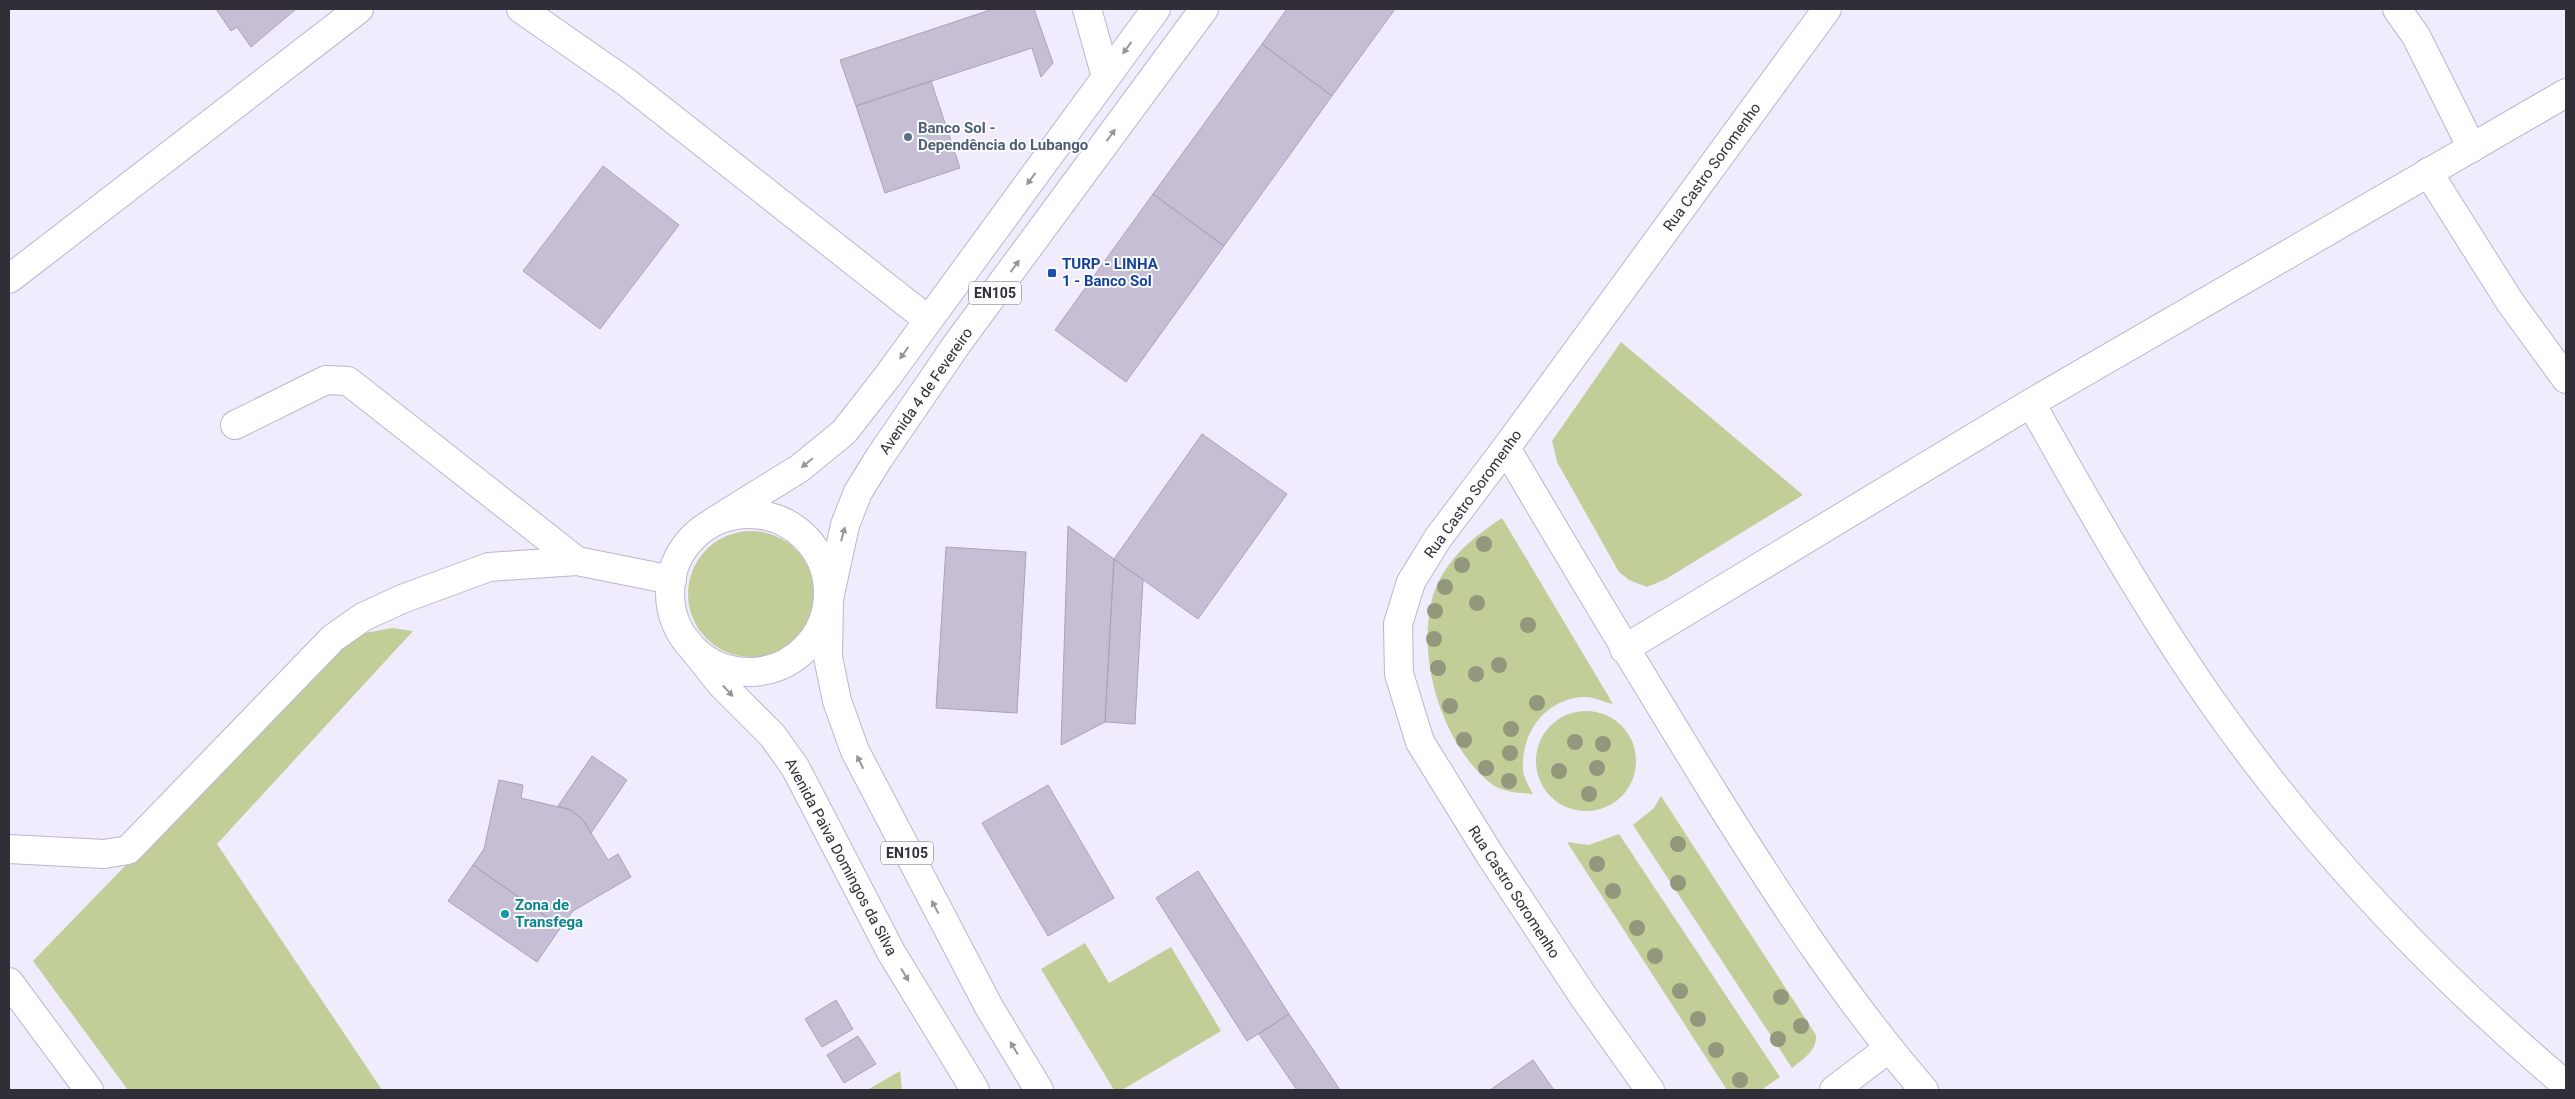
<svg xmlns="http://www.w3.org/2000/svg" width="2575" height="1099" font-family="Roboto,sans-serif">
<rect width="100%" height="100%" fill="#f0ebfd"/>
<path fill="#c1ce98" d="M1621 342 1803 495 1666 579 1647 587 1629 580 1619 572 1557 462 1552 441Z
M1502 518 1613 704C1604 702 1592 696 1583 697 1545 699 1521 733 1523 769 1523 777 1529 786 1533 794 1518 793 1500 792 1489 782 1443 743 1418 663 1431 604 1439 565 1470 539 1502 518Z
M688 594a63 63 0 1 1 126 0a63 63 0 1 1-126 0Z
M392 628 413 631 217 844 382 1090H128L33 961 337 647 360 634Z
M1536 761a50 50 0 1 1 100 0a50 50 0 1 1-100 0Z
M1661 796 1816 1035C1817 1051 1804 1058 1792 1068L1633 825 1654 808Z
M1619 834 1780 1077 1761 1090H1727L1567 842 1589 845Z
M1085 943 1109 983 1171 947 1221 1031 1122 1090H1114L1041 969Z
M900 1071 902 1090H867Z"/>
<path fill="#c5bed4" stroke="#aaa3b9" d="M216 9H296L251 47 237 27 231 31Z
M993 9H1034L1053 63 1041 77 1032 48 856 106 840 60Z
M1287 9H1395L1332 96 1262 44Z
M1262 44 1332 96 1224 246 1153 194Z
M931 81 960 168 885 193 856 106Z
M603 166 679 225 600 329 523 271Z
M1153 194 1224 246 1126 382 1055 330Z
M1202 434 1287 494 1198 619 1114 559Z
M1068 526 1114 559 1105 722 1061 745Z
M946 547 1026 552 1017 713 936 708Z
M1114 559 1143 580 1135 724 1105 722Z
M592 756 627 780 591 833 583 820 571 810 558 806Z
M499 780 523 785 521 798 571 810 583 820 608 860 618 854 631 877 573 911 561 927 473 865 484 849Z
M1048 785 1114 898 1048 936 982 823Z
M473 865 561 927 537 962 448 901Z
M1198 871 1289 1014 1247 1041 1156 898Z
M836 1000 853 1029 822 1047 805 1019Z
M1289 1014 1312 1048 1340 1090H1297L1259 1034Z
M858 1036 876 1064 844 1083 827 1055Z
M1533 1060 1554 1090H1490Z"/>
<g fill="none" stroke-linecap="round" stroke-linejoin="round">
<defs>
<path id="street" d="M521 9 626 82 927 319
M1087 9 1106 77
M2397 9 2416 36 2472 148
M2428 172 2510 302 2566 379
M9 279 359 9
M2031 403C2087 503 2143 602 2208 696 2308 840 2432 972 2566 1085
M235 425 326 380 348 381 577 561
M1506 448C1575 565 1644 680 1715 795 1779 897 1845 999 1924 1090
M1624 649 2031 403 2566 93
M9 849 104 854 128 850 333 638 363 617 402 599 489 567 577 561 672 580
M1650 1090 1583 996 1490 855 1420 742 1399 674 1398 624 1411 582 1438 538 1506 448 1827 9
M1834 1090 1888 1049"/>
<path id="secondary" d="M9 982 89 1090"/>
<path id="primary" d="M670 593a79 79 0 1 1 158 0a79 79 0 1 1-158 0Z
M713 522 800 468 844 432 887 377 1156 9
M686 640 721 684 772 735 795 767 891 952 975 1090
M1039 1090 989 1007 855 751 837 701 828 657 829 599 845 525 858 492 879 458 957 344 1204 9"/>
</defs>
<use href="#street" stroke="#bdb6cc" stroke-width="30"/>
<use href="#secondary" stroke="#bdb6cc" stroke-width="30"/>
<use href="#primary" stroke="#bdb6cc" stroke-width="30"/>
<use href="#street" stroke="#fff" stroke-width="28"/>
<use href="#secondary" stroke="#fff" stroke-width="28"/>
<use href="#primary" stroke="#fff" stroke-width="28"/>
</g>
<g fill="#93977b">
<circle cx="1484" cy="544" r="8"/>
<circle cx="1462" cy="565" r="8"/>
<circle cx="1445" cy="587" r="8"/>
<circle cx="1477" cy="603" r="8"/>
<circle cx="1435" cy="611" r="8"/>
<circle cx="1528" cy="625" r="8"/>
<circle cx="1434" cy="639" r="8"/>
<circle cx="1499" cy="665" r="8"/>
<circle cx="1438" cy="668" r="8"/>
<circle cx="1476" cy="674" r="8"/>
<circle cx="1537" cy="703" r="8"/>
<circle cx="1450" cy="706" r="8"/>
<circle cx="1511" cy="729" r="8"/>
<circle cx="1464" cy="740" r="8"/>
<circle cx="1575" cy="742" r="8"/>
<circle cx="1603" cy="744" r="8"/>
<circle cx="1510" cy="753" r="8"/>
<circle cx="1486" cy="768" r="8"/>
<circle cx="1597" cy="768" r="8"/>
<circle cx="1559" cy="771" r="8"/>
<circle cx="1509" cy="781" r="8"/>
<circle cx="1589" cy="794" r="8"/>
<circle cx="1678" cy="844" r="8"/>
<circle cx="1597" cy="864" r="8"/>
<circle cx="1678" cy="883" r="8"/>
<circle cx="1613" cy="891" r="8"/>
<circle cx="1637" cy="928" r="8"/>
<circle cx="1655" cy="956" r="8"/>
<circle cx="1680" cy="991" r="8"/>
<circle cx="1781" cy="997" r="8"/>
<circle cx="1698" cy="1019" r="8"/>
<circle cx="1801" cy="1026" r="8"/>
<circle cx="1778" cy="1039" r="8"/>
<circle cx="1716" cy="1050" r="8"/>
<circle cx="1740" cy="1080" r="8"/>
</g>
<defs><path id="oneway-solid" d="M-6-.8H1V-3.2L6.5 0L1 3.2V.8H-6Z" transform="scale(1.25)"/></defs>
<g fill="#98969b">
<use href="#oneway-solid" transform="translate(1127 48) rotate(126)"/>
<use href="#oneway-solid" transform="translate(1111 135) rotate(-54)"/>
<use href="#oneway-solid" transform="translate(1031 179) rotate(126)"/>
<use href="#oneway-solid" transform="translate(1015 266) rotate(-54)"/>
<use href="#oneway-solid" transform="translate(904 353) rotate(125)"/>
<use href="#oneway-solid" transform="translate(807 463) rotate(140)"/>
<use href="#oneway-solid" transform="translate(843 534) rotate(-75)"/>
<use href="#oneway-solid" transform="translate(728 691) rotate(47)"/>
<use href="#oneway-solid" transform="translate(860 762) rotate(-116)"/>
<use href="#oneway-solid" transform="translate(935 907) rotate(-118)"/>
<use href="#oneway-solid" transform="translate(905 975) rotate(59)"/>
<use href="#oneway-solid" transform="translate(1014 1048) rotate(-121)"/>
</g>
<circle fill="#5c6f8a" stroke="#fbfbfb" stroke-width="2" cx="908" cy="137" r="5"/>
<rect fill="#1a4fb4" stroke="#fbfbfb" stroke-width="2" x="1047" y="268" width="10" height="10" rx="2.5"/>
<circle fill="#0f9aa8" stroke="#fbfbfb" stroke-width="2" cx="505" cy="914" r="5"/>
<g text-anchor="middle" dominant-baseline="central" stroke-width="4" stroke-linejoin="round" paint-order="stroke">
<g fill="#fbfbfb" stroke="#6e6c72" stroke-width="1">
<rect x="969" y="281.5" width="52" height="23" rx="4"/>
<rect x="881" y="841.5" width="52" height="23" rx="4"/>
</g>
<g font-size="14" font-weight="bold" fill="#312e37">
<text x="995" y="293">EN105</text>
<text x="907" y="853">EN105</text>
</g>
<g font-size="15" font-weight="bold" fill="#4e5e75" stroke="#fbfbfb" text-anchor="start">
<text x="918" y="128">Banco Sol -<tspan x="918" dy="17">Dependência do Lubango</tspan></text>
</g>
<g font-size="15" fill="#312e37" stroke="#fbfbfb">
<text transform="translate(1712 167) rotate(-54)">Rua Castro Soromenho</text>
<text transform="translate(926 391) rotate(-55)">Avenida 4 de Fevereiro</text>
<text transform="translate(1473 494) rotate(-54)">Rua Castro Soromenho</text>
<text transform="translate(841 857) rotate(62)">Avenida Paiva Domingos da Silva</text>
<text transform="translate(1514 892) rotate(57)">Rua Castro Soromenho</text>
</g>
<g font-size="15" font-weight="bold" fill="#164399" stroke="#fbfbfb" text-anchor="start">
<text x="1062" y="264">TURP - LINHA<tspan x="1062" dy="17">1 - Banco Sol</tspan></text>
</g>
<g font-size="15" font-weight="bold" fill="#0d838f" stroke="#fbfbfb" text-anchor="start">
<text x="515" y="905">Zona de<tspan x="515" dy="17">Transfega</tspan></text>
</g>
</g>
<rect width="2575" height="1099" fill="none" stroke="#312e37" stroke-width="20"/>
</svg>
